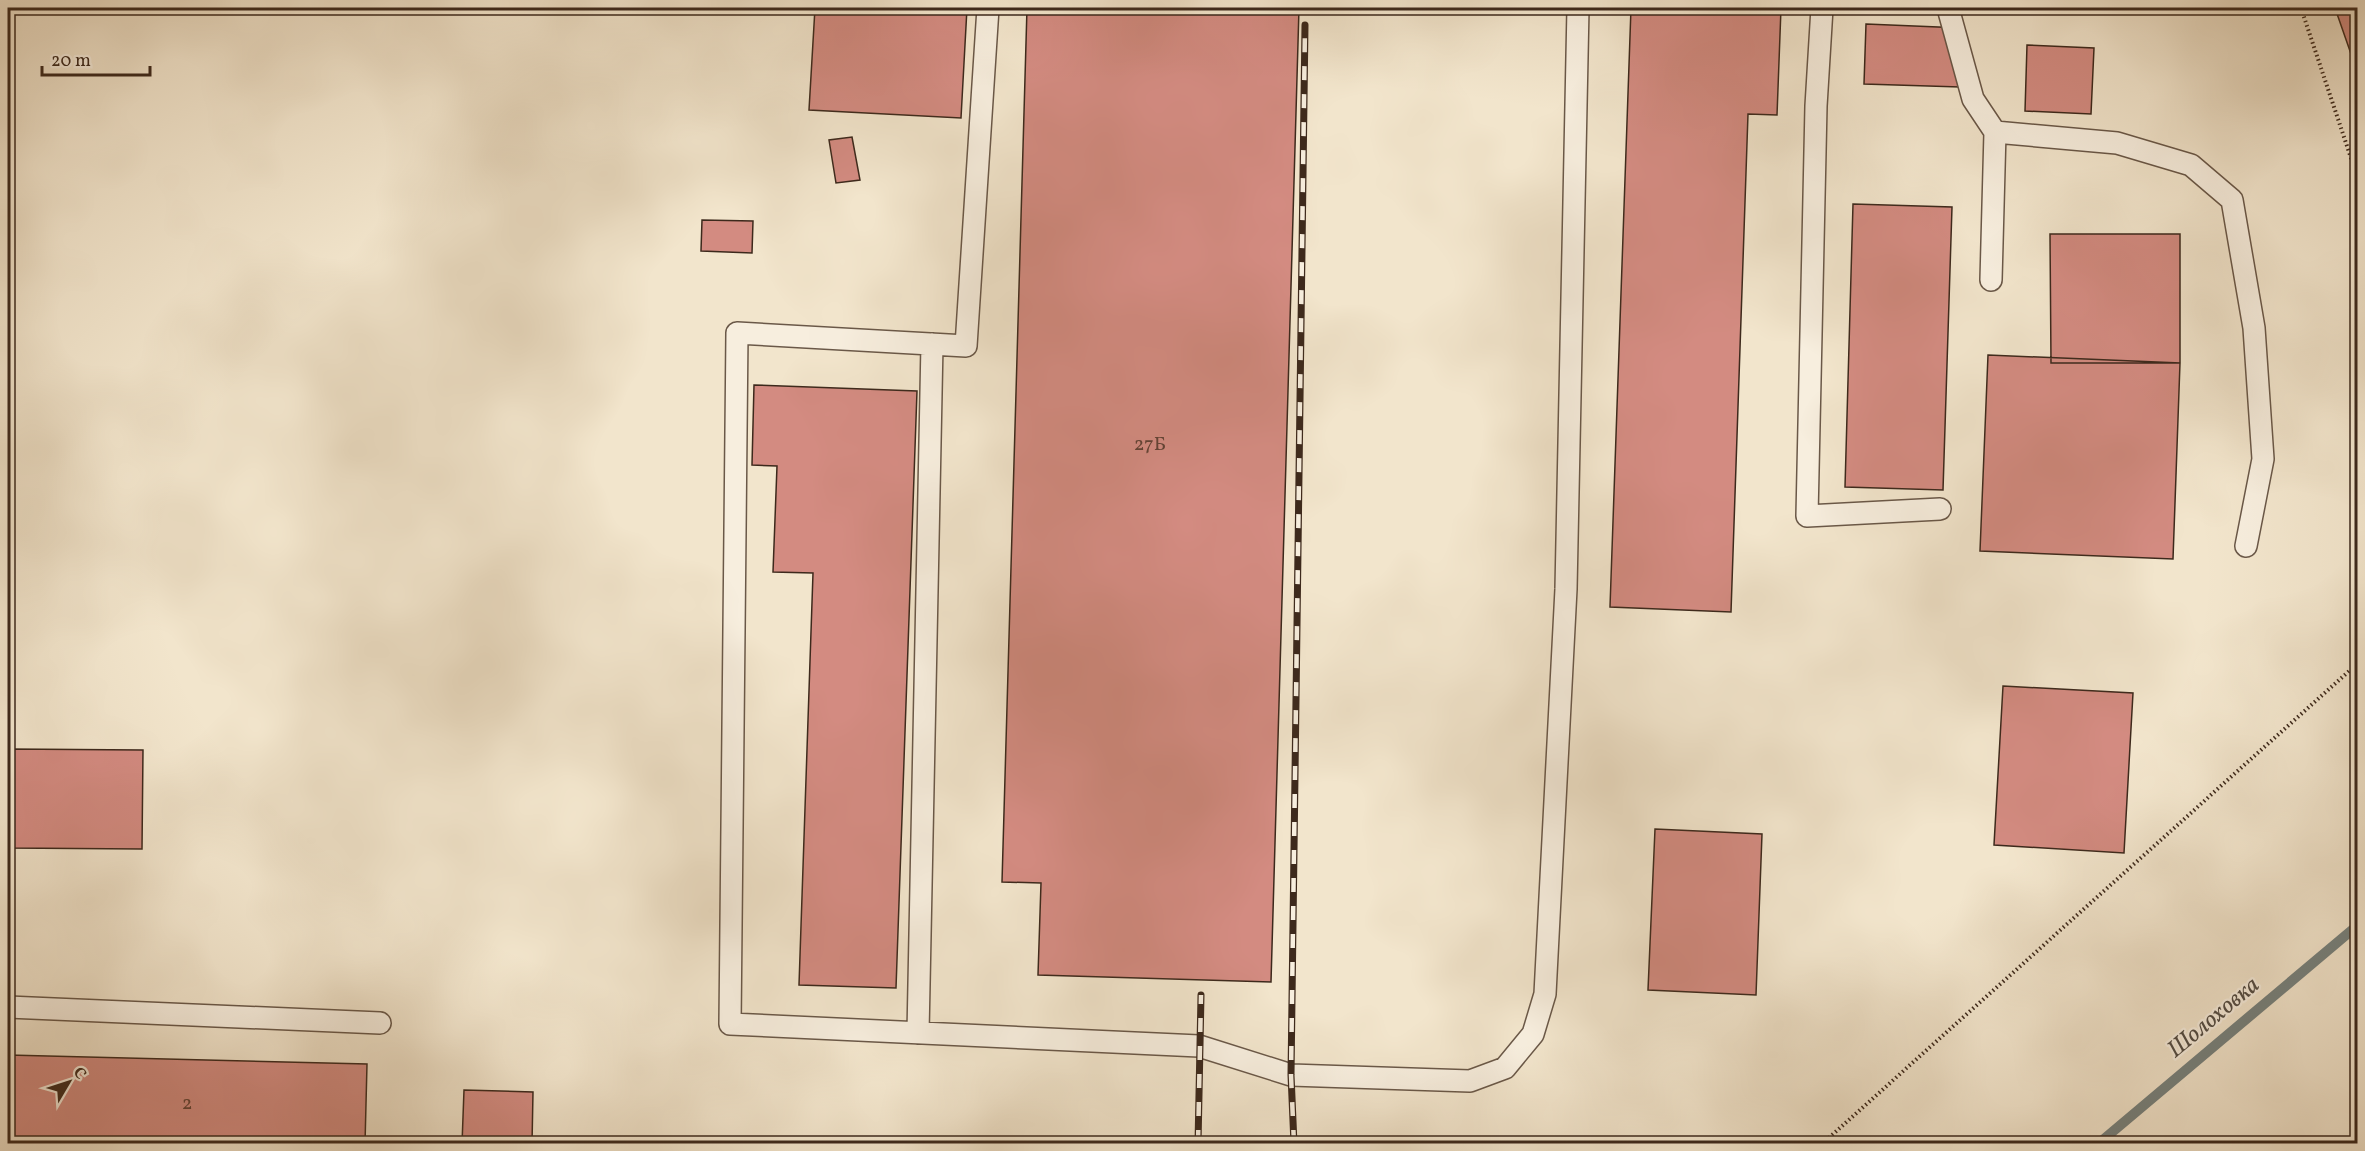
<svg xmlns="http://www.w3.org/2000/svg" width="2365" height="1151" font-family="Vollkorn,serif">
<rect width="100%" height="100%" fill="#f2e5cc"/>
<filter id="stains"><feTurbulence type="fractalNoise" baseFrequency=".00333" numOctaves="4"/><feColorMatrix values="0 0 0 0 .2 0 0 0 0 .09 0 0 0 0 .02 0 0 0 .5 -.17"/></filter>
<radialGradient id="worn" r=".72"><stop offset=".6" stop-color="#630" stop-opacity="0"/><stop offset="1" stop-color="#630" stop-opacity=".3"/></radialGradient>
<g fill="none" stroke-linecap="round" stroke-linejoin="round">
<path stroke="#77827e" stroke-width="10" d="M2098 1144 2358 925"/>
</g>
<path fill="#d38b81" stroke="#3d291c" stroke-width="1.5" d="M815 8H967L961 118 809 110Z
M1027 8H1299L1271 982 1038 975 1041 883 1002 882Z
M1631 8H1781L1777 115 1748 114 1731 612 1610 607Z
M2335 8H2358V74Z
M1866 24 1962 28 1960 87 1864 84Z
M2027 45 2094 48 2091 114 2025 111Z
M852 137 860 180 836 183 829 140Z
M1853 204 1952 207 1943 490 1845 487Z
M702 220 753 221 752 253 701 251Z
M2050 234H2180V363H2051Z
M1988 355 2180 363 2173 559 1980 551Z
M754 385 917 391 896 988 799 985 813 573 773 572 777 466 752 465Z
M2003 686 2133 693 2124 853 1994 845Z
M8 749 143 750 142 849 8 848Z
M1655 829 1762 834 1756 995 1648 990Z
M8 1055 367 1064 365 1144H8Z
M464 1090 533 1092 532 1144H462Z"/>
<g fill="none" stroke-linecap="round" stroke-linejoin="round">
<defs>
<path id="service" d="M988 8 966 346 737 333 730 1024 1199 1046 1291 1075 1470 1081 1505 1068 1533 1034 1545 994 1566 589 1578 8
M1822 8 1816 106 1807 516 1940 509
M1948 8 1973 99 1995 132 2117 143 2191 165 2232 200 2254 328 2263 459 2246 546
M1991 280 1995 132
M8 1007 380 1023
M918 1033 932 344"/>
</defs>
<use href="#service" stroke="#6a5848" stroke-width="24"/>
<path stroke="#3d291c" stroke-width="4" stroke-dasharray="1.5 3" stroke-linecap="butt" d="M2301 8 2358 179
M1822 1144 2358 663
M2350 1144 2358 1138"/>
<use href="#service" stroke="#f7eede" stroke-width="21"/>
<defs>
<path id="rail" d="M1198 1144 1201 995
M1294 1144 1291 1075 1305 25"/>
</defs>
<use href="#rail" stroke="#3d291c" stroke-width="7"/>
<use href="#rail" stroke="#f7eede" stroke-width="4.5" stroke-dasharray="14" stroke-linecap="butt"/>
</g>
<g text-anchor="middle" dominant-baseline="central" stroke-width="4.5" stroke-linejoin="round" paint-order="stroke">
<g font-size="20" fill="#624235">
<text x="1150" y="445">27Б</text>
<text x="187" y="1104">2</text>
</g>
<g font-size="24" font-style="italic" fill="#554e45" stroke="#f7eede">
<text transform="translate(2214 1018) rotate(-40)">Шолоховка</text>
</g>
</g>
<rect width="2365" height="1151" fill="none" stroke="#f2e5cc" stroke-width="30"/>
<rect x="9" y="9" width="2347" height="1133" fill="none" stroke="#3d291c" stroke-width="3"/>
<rect x="15" y="15" width="2335" height="1121" fill="none" stroke="#3d291c" stroke-width="1.5"/>
<g transform="translate(69 1082) rotate(51)" stroke="#f7eede" stroke-width="4.5" paint-order="stroke">
<path d="M0-4.5L10 22L0 15L-10 22Z" fill="#3d291c"/>
<text y="-9" font-size="16" font-weight="bold" text-anchor="middle" fill="#3d291c">С</text>
</g>
<path d="M42 66v9h108v-9" fill="none" stroke="#3d291c" stroke-width="3"/>
<text x="51" y="66" font-size="18" fill="#3d291c" stroke="#f7eede" stroke-width="4.5" paint-order="stroke">20 m</text>
<rect width="100%" height="100%" filter="url(#stains)"/>
<rect width="100%" height="100%" fill="url(#worn)"/>
</svg>
